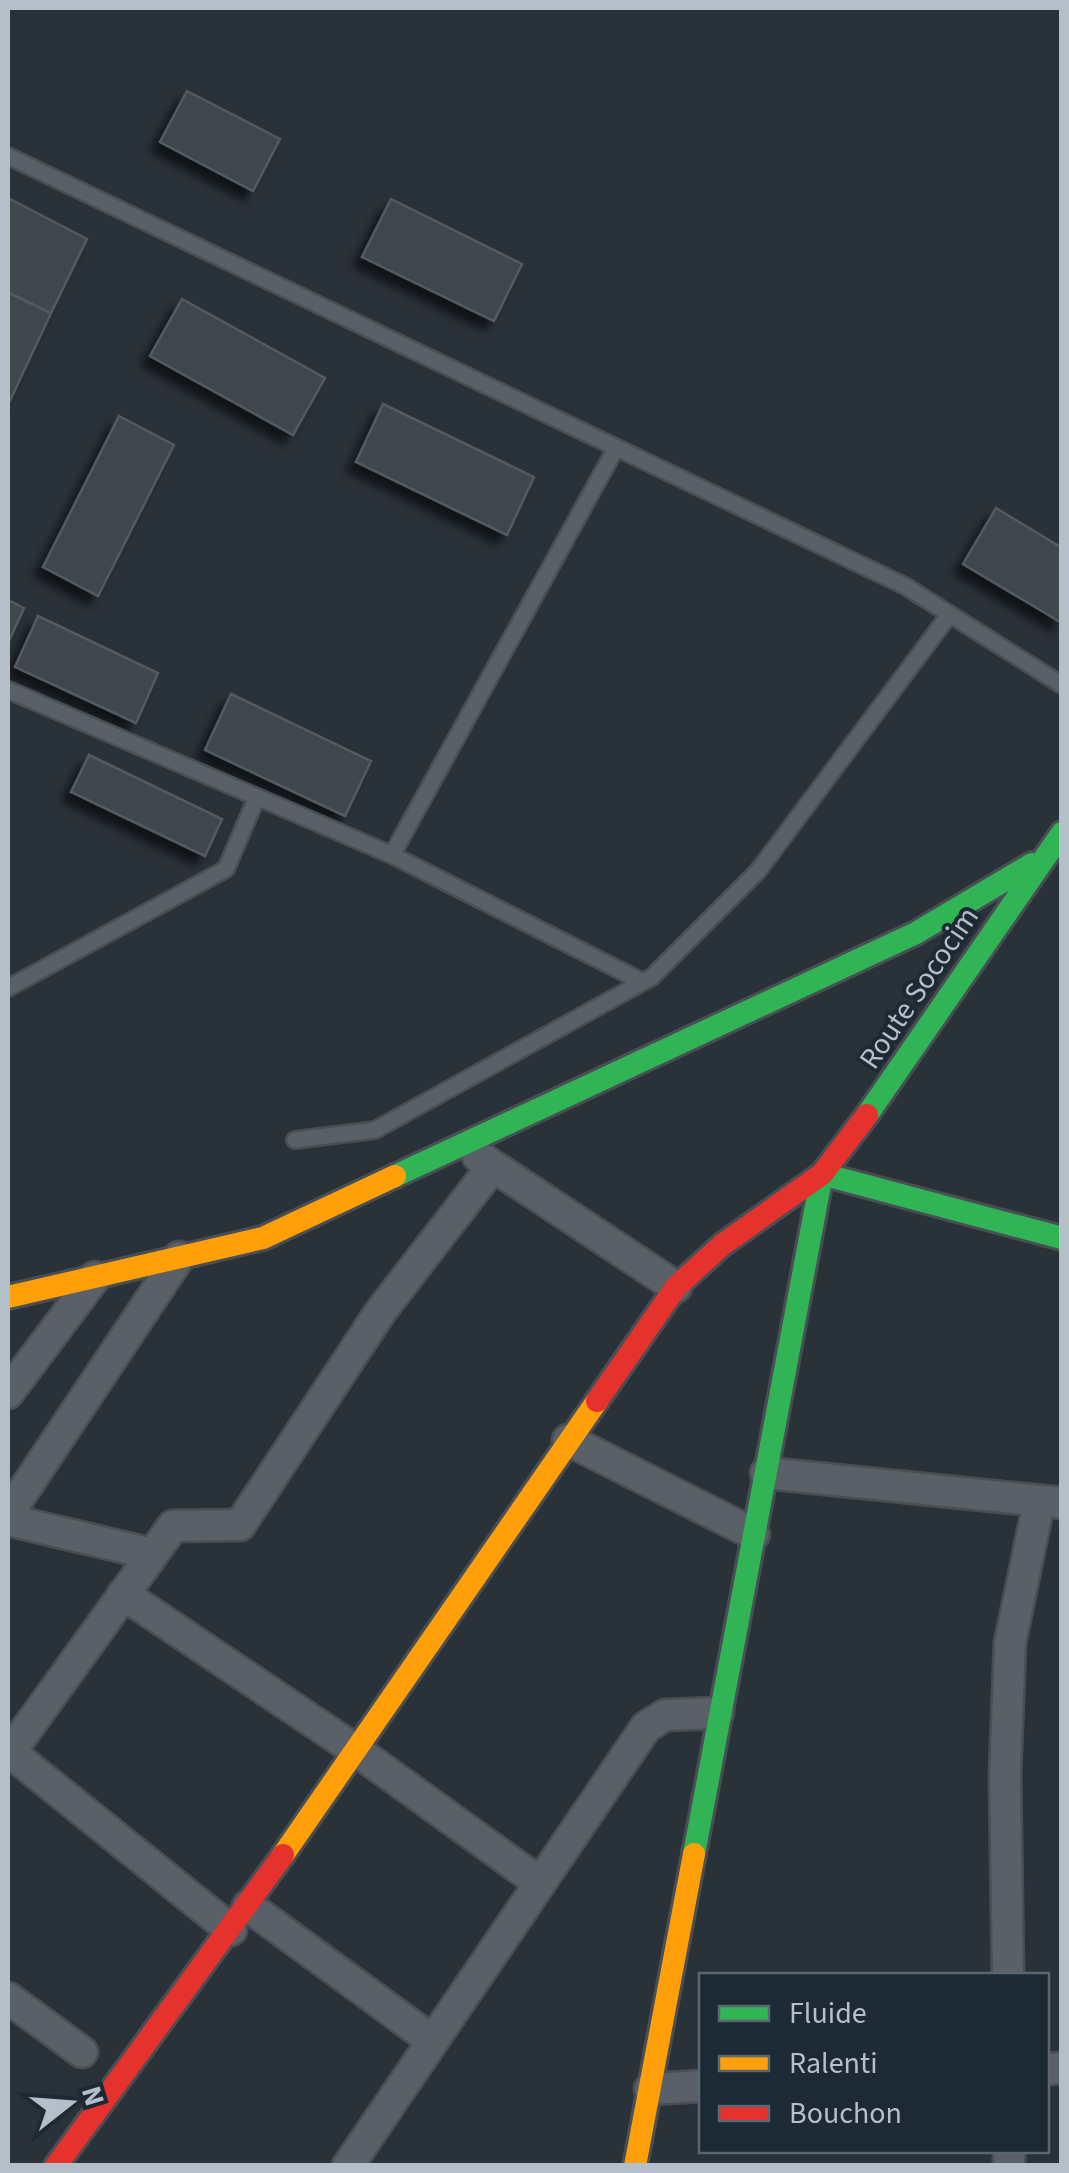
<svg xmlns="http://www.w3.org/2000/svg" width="1069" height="2173" font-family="'Source Sans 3',sans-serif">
<defs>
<filter id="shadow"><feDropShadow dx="-9" dy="9" stdDeviation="5" flood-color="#0009"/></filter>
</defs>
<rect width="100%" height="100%" fill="#2a3239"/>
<path fill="#3f464c" stroke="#525a61" stroke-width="2.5" filter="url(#shadow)" d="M187 91 280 139 253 191 160 142Z
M8 198 87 239 51 313 8 292Z
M391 199 522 264 494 321 362 257Z
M9 293 51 313 8 405V296Z
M182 299 325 378 293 435 150 356Z
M383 404 534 477 507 535 356 462Z
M119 416 174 445 98 596 43 567Z
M996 508 1062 548V623L963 564Z
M8 600 24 608 8 643Z
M38 616 158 673 136 723 15 667Z
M231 694 371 761 345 816 205 750Z
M89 755 222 819 205 856 71 792Z"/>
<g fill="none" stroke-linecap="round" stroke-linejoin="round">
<defs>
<path id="lane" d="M8 156 905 586 1062 685
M8 690 392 855 643 982
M392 855 616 448
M8 988 226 869 257 797
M295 1140 375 1130 652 977 758 871 949 615"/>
<path id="street" d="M478 1156 676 1287
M8 1393 95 1277
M568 1440 754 1534
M766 1473 1062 1503
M8 1514 179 1257
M8 1520 152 1554
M123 1594 357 1751 540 1883
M10 1752 231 1930
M8 1755 173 1526 240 1525 381 1311 493 1166
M248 1906 433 2041
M1008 1976 1005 1774 1010 1643 1039 1502
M8 1998 82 2052
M1046 2069 1062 2068
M650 2089 702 2086
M348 2166 646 1727 665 1715 718 1713
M1009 2166V2150"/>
<path id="fast" d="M867 1115 1062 833
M822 1174 1062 1238
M395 1176 916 933 1032 864
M694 1854 822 1174"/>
<path id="slow" d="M8 1297 263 1238 395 1176
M283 1855 597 1401
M635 2166 694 1854"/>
<path id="jam" d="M597 1401 676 1287 722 1245 822 1174 867 1115
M56 2166 283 1855"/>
</defs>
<use href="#lane" stroke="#484e54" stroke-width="20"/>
<use href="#street" stroke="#484e54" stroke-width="35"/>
<use href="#fast" stroke="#484e54" stroke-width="28"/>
<use href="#slow" stroke="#484e54" stroke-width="28"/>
<use href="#jam" stroke="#484e54" stroke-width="28"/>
<use href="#lane" stroke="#5a6067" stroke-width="15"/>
<use href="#street" stroke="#5a6067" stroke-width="30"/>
<use href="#fast" stroke="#30b455" stroke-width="22"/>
<use href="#slow" stroke="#ff9f0a" stroke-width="22"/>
<use href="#jam" stroke="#e5322d" stroke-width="22"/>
</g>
<g text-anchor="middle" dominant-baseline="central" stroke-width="8" stroke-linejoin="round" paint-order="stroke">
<g font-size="30" fill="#b5bfca" stroke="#1d2a34">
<text transform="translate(919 988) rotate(-56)">Route Sococim</text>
</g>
</g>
<rect width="1069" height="2173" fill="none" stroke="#b5bfca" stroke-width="20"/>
<rect x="699" y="1973" width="350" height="180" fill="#1d2a34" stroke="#5a6670" stroke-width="2.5"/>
<rect x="719" y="2006" width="50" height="15" fill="#30b455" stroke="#5a6670" stroke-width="2.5"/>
<text x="789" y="2023" font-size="30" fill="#b5bfca">Fluide</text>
<rect x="719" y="2056" width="50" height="15" fill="#ff9f0a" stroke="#5a6670" stroke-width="2.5"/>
<text x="789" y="2073" font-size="30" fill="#b5bfca">Ralenti</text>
<rect x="719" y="2106" width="50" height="15" fill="#e5322d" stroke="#5a6670" stroke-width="2.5"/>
<text x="789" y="2123" font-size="30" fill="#b5bfca">Bouchon</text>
<g transform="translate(70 2103) rotate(73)" stroke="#1d2a34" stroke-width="8" paint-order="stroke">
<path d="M0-8L18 38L0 25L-18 38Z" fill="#b5bfca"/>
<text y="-15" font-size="28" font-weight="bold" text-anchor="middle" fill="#b5bfca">N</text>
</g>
</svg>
